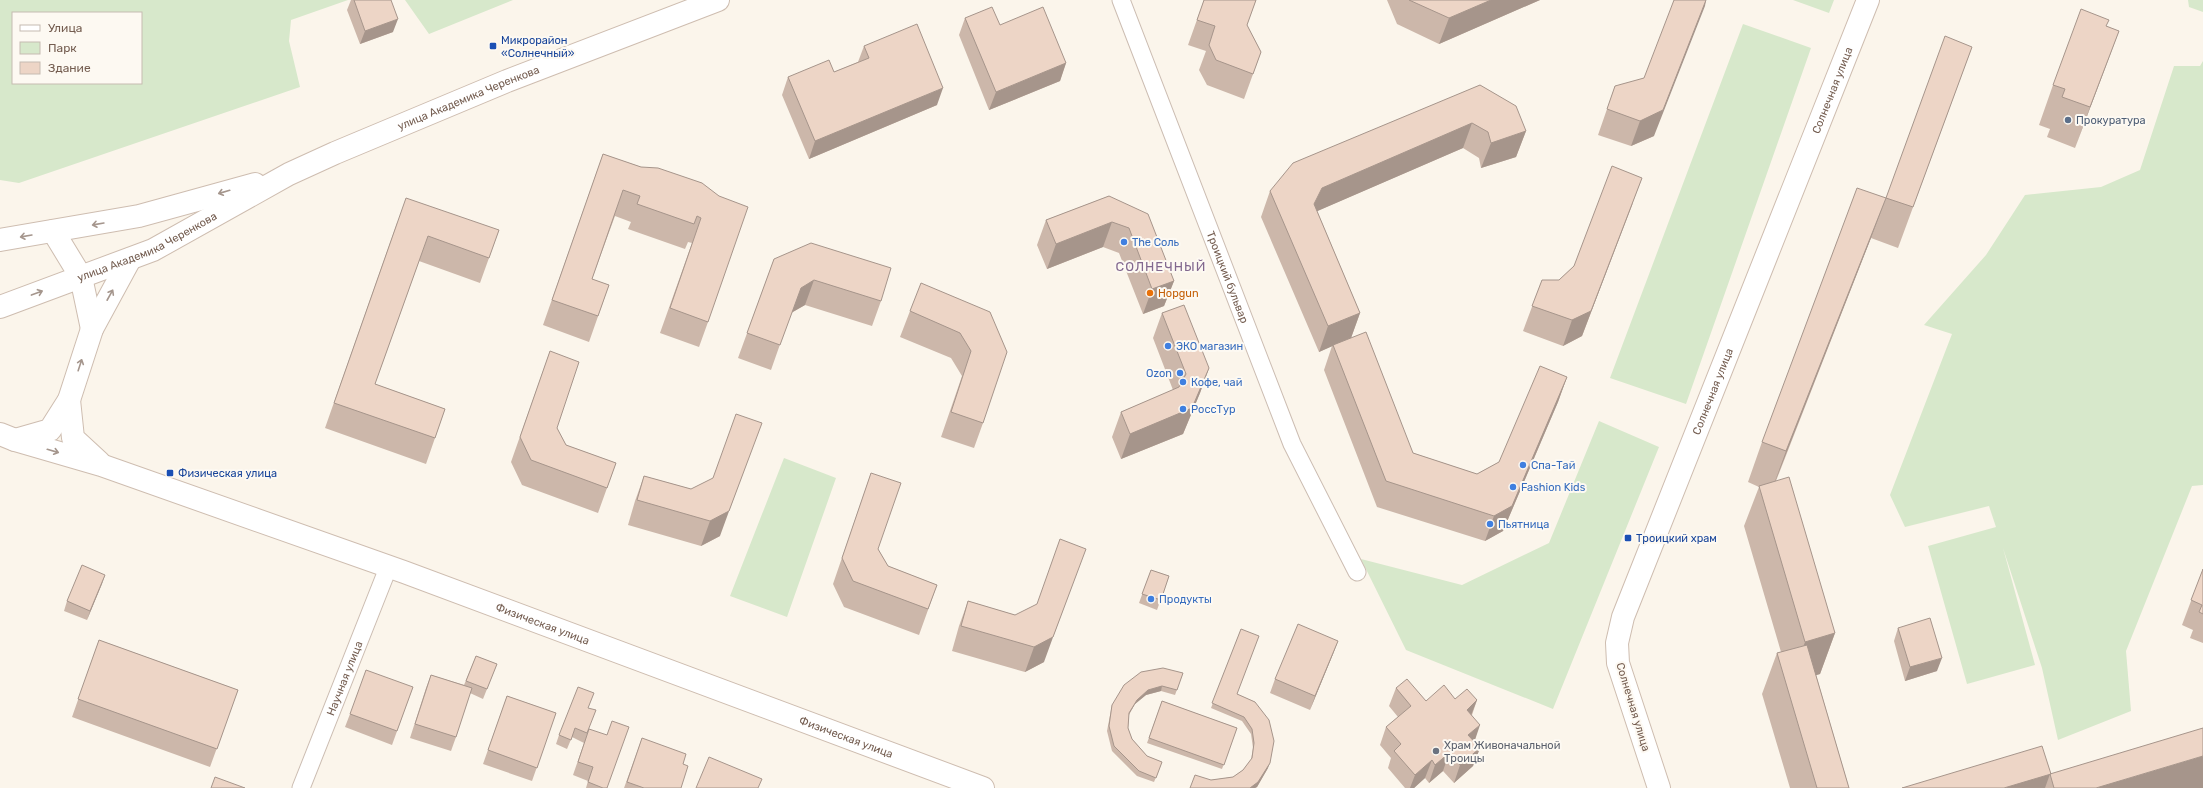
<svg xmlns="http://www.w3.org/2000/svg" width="2203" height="788" font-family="Rubik,sans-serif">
<rect width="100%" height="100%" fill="#fbf5eb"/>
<path fill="#d7e8cb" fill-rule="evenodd" d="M0 0H348L291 20 289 41 300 87 19 183 0 180ZM13 13H141V83H13Z
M405 0H513L429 34Z
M1793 0H1834L1829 13Z
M2188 0H2203V12L2189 7Z
M1743 24 1811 48 1686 404 1610 378Z
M2203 61V485L2192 486 2126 651 2131 711 2058 740 2042 668 2003 548 2035 665 1967 684 1928 546 1996 527 1989 506 1905 527 1890 495 1952 334 1924 325 1986 255 2025 195 2101 187 2140 170 2174 66H2200Z
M1599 421 1659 447 1553 709 1406 650 1361 559 1462 585 1549 543Z
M784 458 836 478 787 617 730 596Z"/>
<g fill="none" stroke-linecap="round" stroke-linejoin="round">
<defs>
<g id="street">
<path id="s1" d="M1121 0 1292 444 1357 572"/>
<path id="s2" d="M301 788 388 568"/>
</g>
<g id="secondary">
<path d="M53 231 81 277 92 329"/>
<path d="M0 240 139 216 255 184"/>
<path id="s3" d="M0 307 153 250 289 174 335 153 507 81 718 0"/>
<path d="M69 400 73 438 99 462"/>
<path id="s4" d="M0 434 15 440 101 465 404 572 983 788"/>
<path d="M15 440 50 430 69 400 92 329 130 259"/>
<path id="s5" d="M1659 788 1618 663 1617 643 1623 617 1868 0"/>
</g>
</defs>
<use href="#street" stroke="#ccbdb2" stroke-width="19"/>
<use href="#secondary" stroke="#cebdb0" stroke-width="24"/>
<use href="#street" stroke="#fff" stroke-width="17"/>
<use href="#secondary" stroke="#fff" stroke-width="22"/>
</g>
<path fill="#ccb7aa" d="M351 0H391L393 32 360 44 347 10Z
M1204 0H1256L1247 25 1261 52 1244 99 1207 85 1199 70 1206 51 1188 45Z
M1387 0H1540L1439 44 1397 24Z
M965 18 1000 25 1066 63 1060 81 989 110 959 35Z
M2106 26 2119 31 2075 148 2047 137 2050 129 2039 125 2053 85Z
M864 46 937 105 809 159 782 95 788 77 834 72 858 62Z
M1972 47 1898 248 1871 238 1776 481 1835 633 1820 674 1816 675 1849 788H1790L1762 694 1777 653 1781 652 1744 526 1759 487 1748 482 1762 442 1886 198Z
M1480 85 1526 131 1516 157 1481 168 1479 158 1463 148 1317 211 1360 313 1351 338 1413 453 1477 474 1499 462 1567 377 1558 402 1503 531 1485 541 1377 507 1324 370 1332 346 1319 352 1261 217 1270 191Z
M1615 86 1654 136 1631 146 1598 135Z
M603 154 641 167 702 183 708 322 699 347 660 333 692 243 688 242 685 249 628 229 631 222 615 216 592 279 609 285 589 342 543 325Z
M1109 196 1174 281 1164 306 1143 314 1119 253 1103 247 1047 269 1037 245 1046 220Z
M1633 203 1582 336 1563 346 1523 331 1542 280H1559L1574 266Z
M397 223 499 230 480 283 419 261 375 384 445 409 426 464 325 428Z
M774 259 881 301 872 326 805 305 791 313 771 370 738 358Z
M910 311 990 312 983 423 974 448 941 437 962 376 951 358 900 337Z
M1162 313 1209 368 1200 393 1183 434 1121 459 1112 437 1121 412 1173 390 1153 338Z
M550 351 557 428 566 445 616 463 598 513 522 485 511 462Z
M871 473 878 549 888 566 937 585 919 635 844 607 833 584Z
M644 476 691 489 720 536 701 546 628 525 635 501Z
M2203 569V643L2190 638 2193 630 2182 625Z
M1151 570 1169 576 1157 610 1139 603Z
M105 575 87 620 64 611 67 601Z
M968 601 1015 615 1044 662 1025 672 952 651 959 626Z
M1898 628 1937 671 1905 681 1894 641Z
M1241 629 1237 694 1255 702 1268 768 1257 787 1255 788H1190L1211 780 1233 777 1243 770 1251 760 1253 748 1251 734 1242 721 1211 708Z
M99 640 238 690 210 767 72 717Z
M1338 641 1333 654 1310 710 1270 693 1275 679Z
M476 656 497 664 483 699 470 693 456 737 451 751 410 738 426 688 431 675 464 685Z
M1183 673 1175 695 1161 691 1146 695 1135 704 1129 715 1128 728 1132 739 1147 756 1162 762 1154 782 1137 776 1112 751 1107 731 1111 710 1112 705Z
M413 687 392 745 345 727 350 714Z
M1396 688 1426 701 1455 699 1477 700 1472 715 1474 741 1480 748 1473 766 1454 783 1443 771 1429 783 1425 778 1414 788H1405L1388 768 1391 758 1380 745 1386 727 1398 717 1389 706Z
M507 696 556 713 532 781 483 764Z
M1162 701 1237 728 1222 769 1147 743Z
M588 708 587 733 607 788H586L588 781 573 775 584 743 572 737 567 749 556 744 559 735Z
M642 738 683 764 681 788H624Z
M2051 774 2203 788H1902Z"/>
<path fill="#a6958b" d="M1491 0H1540L1439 44 1449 18Z
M1706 0 1705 6 1654 136 1631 146 1640 121Z
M398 19 393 32 360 44 365 31Z
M2119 31 2104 71 2075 148 2090 107Z
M1066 63 1060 81 989 110 996 92Z
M943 88 937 105 809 159 815 141Z
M1472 123 1463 148 1313 213 1314 204 1322 188Z
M1526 131 1516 157 1481 168 1491 143Z
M1642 178 1582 336 1563 346 1572 320Z
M1886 198 1871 238 1771 492 1786 451Z
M1112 222 1103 247 1047 269 1056 244Z
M814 280 805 305 791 313 801 288Z
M1174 281 1164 306 1143 314 1152 289Z
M1360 313 1351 338 1319 352 1328 326Z
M1209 368 1200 393 1183 434 1121 459 1130 434Z
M1567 377 1558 402 1503 531 1485 541 1494 516Z
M752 448 720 536 701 546 710 521Z
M1076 574 1044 662 1025 672 1034 647Z
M105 575 102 584 87 620 90 611Z
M1835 633 1820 674 1790 683 1805 642Z
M1338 641 1333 654 1310 710 1315 696Z
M1942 658 1937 671 1905 681 1910 667Z
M1162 686 1161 691 1146 695 1135 704 1127 717 1129 713 1137 700 1148 690Z
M1477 700 1470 718 1467 710Z
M1480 725 1474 743 1468 735Z
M1480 748 1473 766 1454 783 1460 765Z
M1449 753 1443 771 1429 783 1435 765Z
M2203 756V788H2096Z
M1432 760 1425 778 1414 788H1410L1415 775Z
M1270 763 1268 768 1257 787 1255 788H1250Z
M2050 774 2045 788H2004Z"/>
<path fill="#edd5c6" stroke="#a6958b" d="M354 0H391L398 19 365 31Z
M1204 0H1256L1247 25 1261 52 1253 74 1216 60 1209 45 1215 26 1197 20Z
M1409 0H1491L1449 18Z
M1674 0H1706L1663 110 1640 121 1607 109 1615 86 1644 78Z
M992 7 1000 25 1043 7 1066 63 996 92 965 18Z
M2081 9 2109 20 2106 26 2119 31 2090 107 2062 97 2065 89 2053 85Z
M917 24 943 88 815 141 788 77 829 60 834 72 869 58 864 46Z
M1945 36 1972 47 1913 207 1886 198Z
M1480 85 1516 106 1526 131 1491 143 1488 132 1472 123 1322 188 1314 204 1360 313 1328 326 1270 191 1293 163Z
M603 154 641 167 658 168 702 183 719 196 748 207 708 322 670 308 701 218 697 216 694 224 637 204 640 196 623 190 592 279 609 285 598 316 552 300Z
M1612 166 1642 178 1591 311 1572 320 1532 306 1542 280H1559L1574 266Z
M1857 188 1886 198 1786 451 1762 442Z
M1109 196 1148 214 1174 281 1152 289 1129 228 1112 222 1056 244 1046 220Z
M406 198 499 230 489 258 428 236 375 384 445 409 435 438 334 403Z
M811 243 891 268 881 301 814 280 801 288 780 345 747 333 774 259Z
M921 283 990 312 1007 352 983 423 951 412 971 351 960 333 910 311Z
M1184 305 1209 368 1192 408 1130 434 1121 412 1179 387 1186 374 1162 313Z
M1366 332 1413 453 1477 474 1499 462 1540 366 1567 377 1512 506 1494 516 1386 481 1333 345Z
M550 351 579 362 557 428 566 445 616 463 607 488 531 460 520 437Z
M736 414 762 423 729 511 710 521 637 500 644 476 691 489 713 478Z
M871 473 901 483 878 549 888 566 937 585 928 609 853 581 842 558Z
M1789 477 1835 633 1805 642 1759 486Z
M1060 539 1086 549 1053 637 1034 647 961 626 968 601 1015 615 1037 604Z
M82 565 105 575 90 611 67 601Z
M2203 569V614L2199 612 2202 605 2191 600Z
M1151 570 1169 576 1161 600 1142 594Z
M1930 618 1942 658 1910 667 1898 628Z
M1298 624 1338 641 1315 696 1275 679Z
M1241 629 1259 636 1237 694 1255 702 1269 720 1274 741 1270 763 1258 782 1250 788H1190L1195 775 1211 780 1233 777 1243 770 1252 758 1254 743 1252 729 1244 717 1212 703Z
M99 640 238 690 217 749 78 699Z
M1807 645 1849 788H1817L1777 653Z
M476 656 497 664 487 689 466 681Z
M1163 668 1183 673 1177 690 1162 686 1148 690 1137 700 1129 713 1128 728 1132 739 1147 756 1162 762 1156 778 1139 771 1114 746 1109 726 1112 705 1124 685 1141 672Z
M366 670 413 687 397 731 350 714Z
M431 675 472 688 456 737 415 724Z
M1407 679 1426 701 1444 685 1455 699 1467 689 1477 700 1467 710 1480 725 1468 735 1480 748 1460 765 1449 753 1435 765 1432 760 1415 775 1394 751 1401 744 1386 727 1411 706 1396 688Z
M578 687 594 693 588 708 596 710 587 733 575 728 571 740 559 735Z
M507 696 556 713 537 768 488 750Z
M1162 701 1237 728 1224 765 1149 738Z
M612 721 629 727 607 788H603L588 782 593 767 578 762 589 729 607 735Z
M2203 728V756L2096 788H2054L2050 774Z
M642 738 686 754 683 764 688 766 681 788H644L627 782Z
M2042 746 2051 774 2004 788H1902Z
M709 757 762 779 758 788H696Z
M215 777 245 788H211Z"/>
<defs><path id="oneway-shaft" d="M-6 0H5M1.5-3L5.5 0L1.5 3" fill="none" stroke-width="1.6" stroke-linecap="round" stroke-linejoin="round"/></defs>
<g stroke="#a5968d">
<use href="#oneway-shaft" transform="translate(224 192) rotate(164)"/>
<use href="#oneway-shaft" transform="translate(98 224) rotate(170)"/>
<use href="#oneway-shaft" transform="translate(26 236) rotate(170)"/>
<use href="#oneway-shaft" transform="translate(37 293) rotate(-20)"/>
<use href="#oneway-shaft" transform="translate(110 295) rotate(-61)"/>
<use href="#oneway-shaft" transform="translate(80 365) rotate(-72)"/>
<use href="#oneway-shaft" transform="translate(53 451) rotate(16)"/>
</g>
<g fill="#1a4fb4" stroke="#fdf9f2" stroke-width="1.5">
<rect x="489" y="42" width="8" height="8" rx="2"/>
<rect x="166" y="469" width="8" height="8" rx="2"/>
<rect x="1624" y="534" width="8" height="8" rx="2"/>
</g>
<circle fill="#5c6f8a" stroke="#fdf9f2" stroke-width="1.5" cx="2068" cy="120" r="4"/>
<g fill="#3f7fe0" stroke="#fdf9f2" stroke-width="1.5">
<circle cx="1124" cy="242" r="4"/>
<circle cx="1168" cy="346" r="4"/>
<circle cx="1180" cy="373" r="4"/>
<circle cx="1183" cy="382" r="4"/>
<circle cx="1183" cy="409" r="4"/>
<circle cx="1523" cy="465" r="4"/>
<circle cx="1513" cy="487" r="4"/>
<circle cx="1490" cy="524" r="4"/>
<circle cx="1151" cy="599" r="4"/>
</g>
<circle fill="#e8710a" stroke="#fdf9f2" stroke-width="1.5" cx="1150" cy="293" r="4"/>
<circle fill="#6b7280" stroke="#fdf9f2" stroke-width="1.5" cx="1436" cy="751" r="4"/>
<g text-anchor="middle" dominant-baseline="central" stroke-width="4" stroke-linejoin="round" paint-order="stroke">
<g font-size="11" fill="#164399" stroke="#fdf9f2" text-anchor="start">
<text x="501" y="40">Микрорайон<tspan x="501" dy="13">«Солнечный»</tspan></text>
<text x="178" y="473">Физическая улица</text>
<text x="1636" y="538">Троицкий храм</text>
</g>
<g font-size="11" fill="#745d50" stroke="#fdf9f2">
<text stroke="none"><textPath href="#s5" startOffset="745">Солнечная улица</textPath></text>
<text stroke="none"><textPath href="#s3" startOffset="514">улица Академика Черенкова</textPath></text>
<text stroke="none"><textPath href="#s3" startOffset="159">улица Академика Черенкова</textPath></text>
<text stroke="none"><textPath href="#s1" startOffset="297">Троицкий бульвар</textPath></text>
<text stroke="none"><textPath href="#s5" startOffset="421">Солнечная улица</textPath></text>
<text stroke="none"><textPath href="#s4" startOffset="575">Физическая улица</textPath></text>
<text stroke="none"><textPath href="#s2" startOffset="118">Научная улица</textPath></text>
<text transform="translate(1633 707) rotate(73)">Солнечная улица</text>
<text stroke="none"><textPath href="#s4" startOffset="899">Физическая улица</textPath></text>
</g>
<g font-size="11" fill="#4e5e75" stroke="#fdf9f2" text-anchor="start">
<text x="2076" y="120">Прокуратура</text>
</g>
<g font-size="11" fill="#366cbe" stroke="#fdf9f2" text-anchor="start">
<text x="1132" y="242">The Соль</text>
<text x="1176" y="346">ЭКО магазин</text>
<text x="1172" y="373" text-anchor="end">Ozon</text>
<text x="1191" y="382">Кофе, чай</text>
<text x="1191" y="409">РоссТур</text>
<text x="1531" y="465">Спа-Тай</text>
<text x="1521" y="487">Fashion Kids</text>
<text x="1498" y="524">Пьятница</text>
<text x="1159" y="599">Продукты</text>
</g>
<g font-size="11" fill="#c56008" stroke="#fdf9f2" text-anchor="start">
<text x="1158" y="293">Hopgun</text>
</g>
<g font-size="11" fill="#5b616d" stroke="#fdf9f2" text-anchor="start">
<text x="1444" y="745">Храм Живоначальной<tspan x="1444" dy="13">Троицы</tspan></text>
</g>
<g font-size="13" letter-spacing="1" fill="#82688f" stroke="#fdf9f2">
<text x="1161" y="266">СОЛНЕЧНЫЙ</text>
</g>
</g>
<rect x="12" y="12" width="130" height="72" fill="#fdf9f2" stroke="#c6bbb1"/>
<rect x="20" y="25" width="20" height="6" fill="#ffffff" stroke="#c6bbb1"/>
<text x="48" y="32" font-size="12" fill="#745d50">Улица</text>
<rect x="20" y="42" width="20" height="12" fill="#d7e8cb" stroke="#c6bbb1"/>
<text x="48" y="52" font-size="12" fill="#745d50">Парк</text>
<rect x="20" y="62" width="20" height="12" fill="#edd5c6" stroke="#c6bbb1"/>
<text x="48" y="72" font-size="12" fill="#745d50">Здание</text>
</svg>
